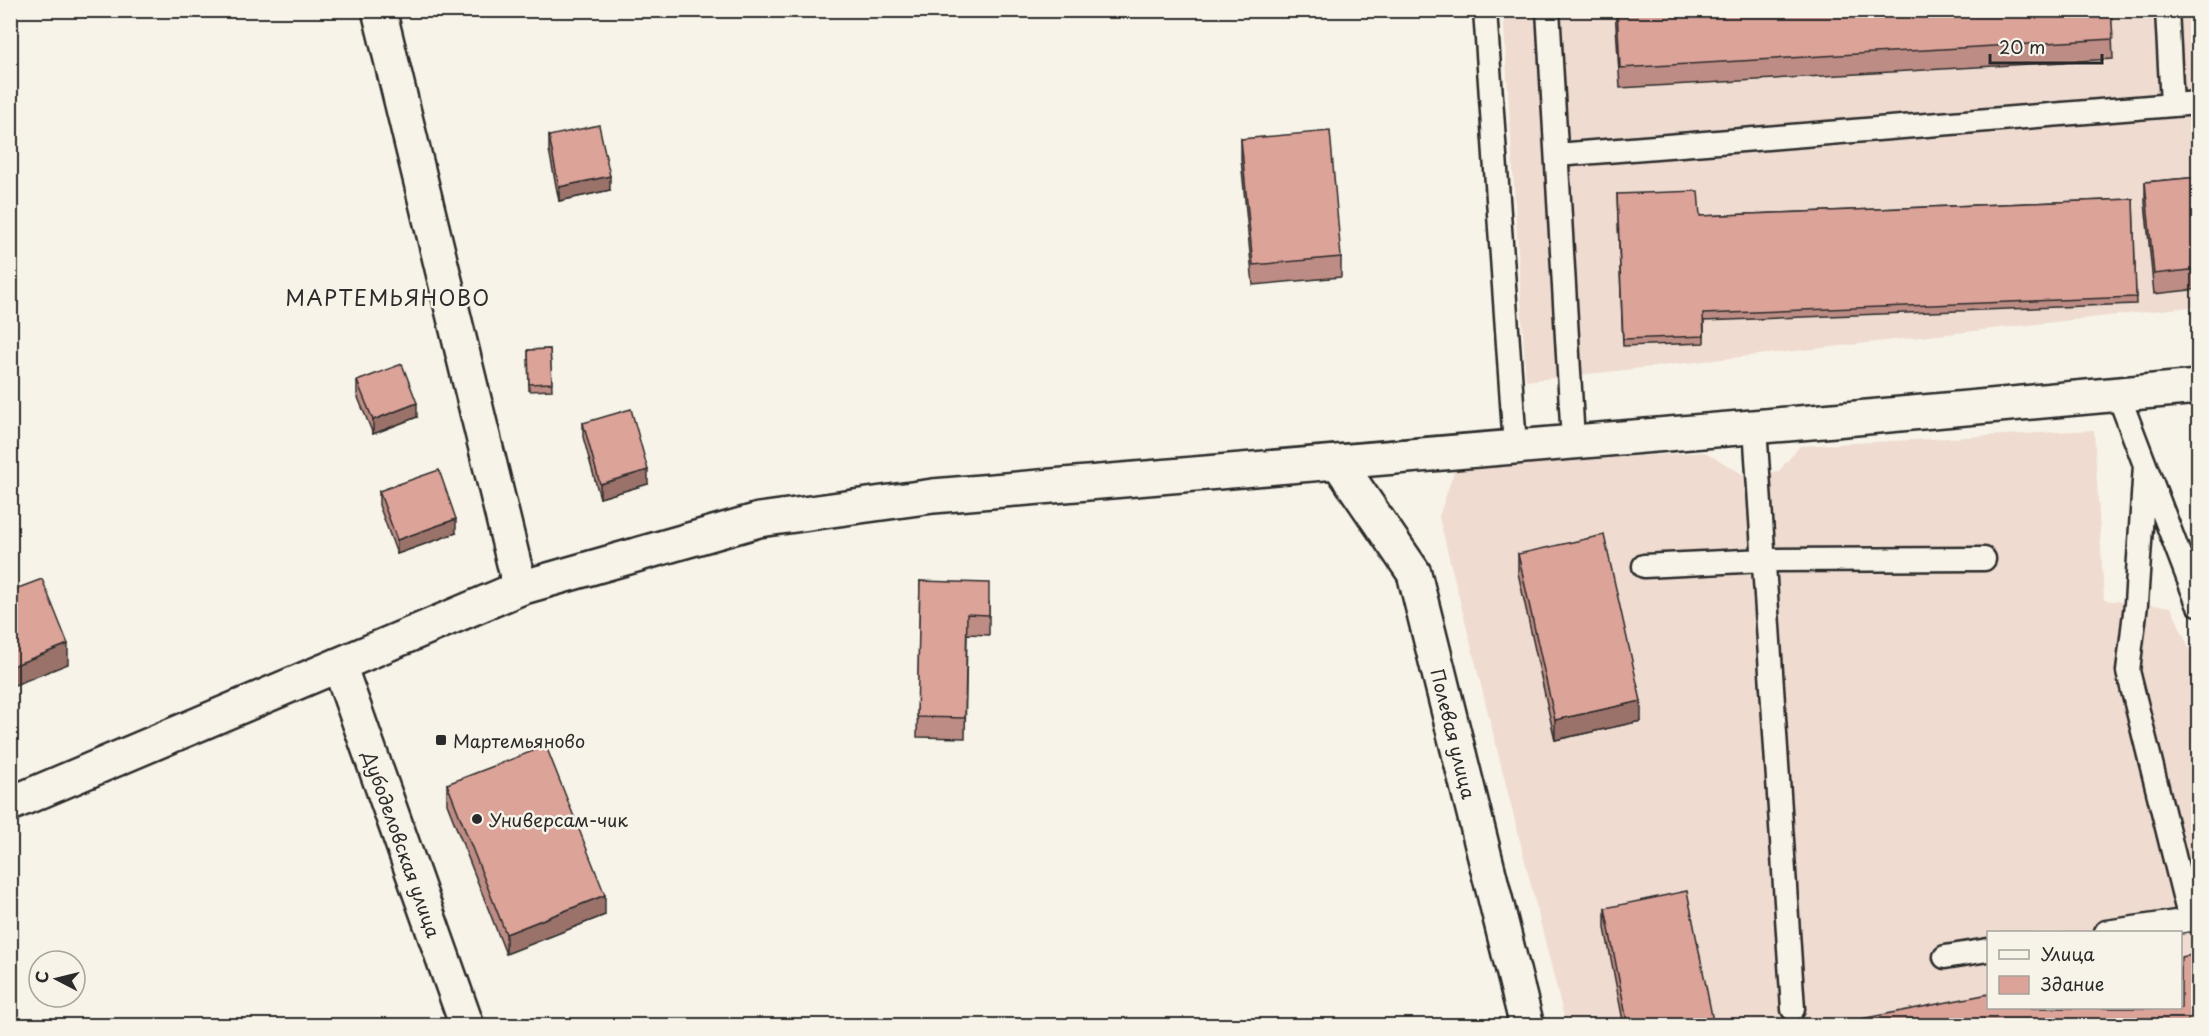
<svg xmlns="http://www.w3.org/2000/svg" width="2209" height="1036" font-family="'Playpen Sans',sans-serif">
<rect width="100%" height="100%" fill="#f7f3e8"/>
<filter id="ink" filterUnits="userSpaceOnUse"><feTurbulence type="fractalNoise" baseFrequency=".0167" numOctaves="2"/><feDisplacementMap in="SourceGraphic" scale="12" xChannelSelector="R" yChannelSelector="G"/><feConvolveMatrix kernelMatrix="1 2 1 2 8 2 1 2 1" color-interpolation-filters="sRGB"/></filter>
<g filter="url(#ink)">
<path fill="#efdbd0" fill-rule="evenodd" d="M1503 11H2198V306L1526 381Z
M2094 430 2104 600 2171 607 2198 669V1025H1566L1439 517 1455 468 1705 452 1744 475 1778 472 1800 446ZM1988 932H2180V1008H1988Z"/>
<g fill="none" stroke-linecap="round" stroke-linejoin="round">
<defs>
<path id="service" d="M1485 10 1515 446
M1548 10 1573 441
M2167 10 2172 105
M1557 155 2198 103
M2118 394 2198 604
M1755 427 1793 1009
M1644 566 1764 560 1984 559
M2106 932 2190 920 2128 671 2136 604 2145 465
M1945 957 1988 950"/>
<g id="minor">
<path d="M379 10 520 588"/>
<path id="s1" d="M339 665 467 1026"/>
</g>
<g id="tertiary">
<path id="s2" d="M1338 462 1414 573 1527 1026"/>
<path d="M10 804 520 588 759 520 933 496 1823 421 2198 387"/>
</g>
</defs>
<use href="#service" stroke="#2b2b2b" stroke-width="27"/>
<use href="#minor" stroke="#2b2b2b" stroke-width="38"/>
<use href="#tertiary" stroke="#2b2b2b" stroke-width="38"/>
<use href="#service" stroke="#f7f3e8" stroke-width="22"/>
<use href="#minor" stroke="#f7f3e8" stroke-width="33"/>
<use href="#tertiary" stroke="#f7f3e8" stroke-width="33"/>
</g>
<path fill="#bd8c84" stroke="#2b2b2b" stroke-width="1.5" d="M1615 10H2111L2113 59 1620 88Z
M549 136 610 190 559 201 549 150Z
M1241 139 1341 257V277L1253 285 1241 159Z
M2199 177V289L2154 294 2145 202V182Z
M1617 194 1700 216 2133 199 2136 304 1704 321V343L1623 346Z
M550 349 552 390 529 391 528 350Z
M357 381 417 417 373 434 357 395Z
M583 423 648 484 600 498 583 437Z
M379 491 456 533 397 554 379 505Z
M1518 554 1641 721 1555 740 1518 573Z
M920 581 989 602V635L967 634 965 738 917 737Z
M447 784 605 915 506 954 447 804Z
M1605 908 1714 1026H1624L1605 928Z"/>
<path fill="#9a726b" stroke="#2b2b2b" stroke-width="1.5" d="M610 176V190L559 201V187Z
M417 403V417L373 434V420Z
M648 470V484L600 498V484Z
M456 519V533L397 554V540Z
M68 644V664L10 687V667Z
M1641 701V721L1555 740V720Z
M605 895V915L506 954V934Z"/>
<path fill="#dca399" stroke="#2b2b2b" stroke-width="1.5" d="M1617 10H2111L2113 39 1620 68Z
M599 125 610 176 559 187 549 136Z
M1330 131 1341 257 1253 265 1241 139Z
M2199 177V269L2154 274 2145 182Z
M1698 191 1700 216 2133 199 2136 297 1703 314 1704 336 1623 339 1617 194Z
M550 349 552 383 529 384 528 350Z
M402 364 417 403 373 420 357 381Z
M631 409 648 470 600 484 583 423Z
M439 470 456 519 397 540 379 491Z
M1604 535 1641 701 1555 720 1518 554Z
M42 579 68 644 10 667V591Z
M920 581 989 583V615L967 614 965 718 917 717Z
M546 746 605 895 506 934 447 784Z
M1687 891 1714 1026H1628L1605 908Z
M2199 954V1026H1825L1989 994V1008H2181V957Z"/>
</g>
<g fill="#2b2b2b" stroke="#f7f3e8" stroke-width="2">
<rect x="435" y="734" width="12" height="12" rx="3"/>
<circle cx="477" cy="819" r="6"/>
</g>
<g text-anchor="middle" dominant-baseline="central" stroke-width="5" stroke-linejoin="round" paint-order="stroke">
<g font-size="18" fill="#2b2b2b" stroke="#f7f3e8">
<text stroke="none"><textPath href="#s2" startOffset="300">Полевая улица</textPath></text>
<text stroke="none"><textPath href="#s1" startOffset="190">Дубоделовская улица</textPath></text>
</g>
<g font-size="18" fill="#2b2b2b" stroke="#f7f3e8" text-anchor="start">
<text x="453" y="740">Мартемьяново</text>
<text x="489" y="819">Универсам-чик</text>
</g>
<g font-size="21" letter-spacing="1.5" fill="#2b2b2b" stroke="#f7f3e8">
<text x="388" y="297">МАРТЕМЬЯНОВО</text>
</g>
</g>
<rect width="2209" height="1036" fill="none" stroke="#f7f3e8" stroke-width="36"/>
<rect x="18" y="18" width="2173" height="1000" fill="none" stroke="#2b2b2b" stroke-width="2" filter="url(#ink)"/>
<rect x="1987" y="931" width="195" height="78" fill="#f7f3e8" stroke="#a5a39c" stroke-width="1.5"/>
<rect x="1999" y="950" width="30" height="9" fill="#f7f3e8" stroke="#a5a39c" stroke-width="1.5"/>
<text x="2041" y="961" font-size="18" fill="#2b2b2b">Улица</text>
<rect x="1999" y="976" width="30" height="18" fill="#dca399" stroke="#a5a39c" stroke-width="1.5"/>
<text x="2041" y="991" font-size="18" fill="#2b2b2b">Здание</text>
<g transform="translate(57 979) rotate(277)"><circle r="28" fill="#f7f3e8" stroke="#a5a39c" stroke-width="1.5"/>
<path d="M0-4.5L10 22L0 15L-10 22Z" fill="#2b2b2b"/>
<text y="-9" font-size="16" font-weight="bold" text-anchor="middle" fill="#2b2b2b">С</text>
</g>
<path d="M1990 54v9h112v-9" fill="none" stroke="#2b2b2b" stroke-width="3"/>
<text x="1999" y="54" font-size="18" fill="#2b2b2b" stroke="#f7f3e8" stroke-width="4.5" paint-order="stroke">20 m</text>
</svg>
